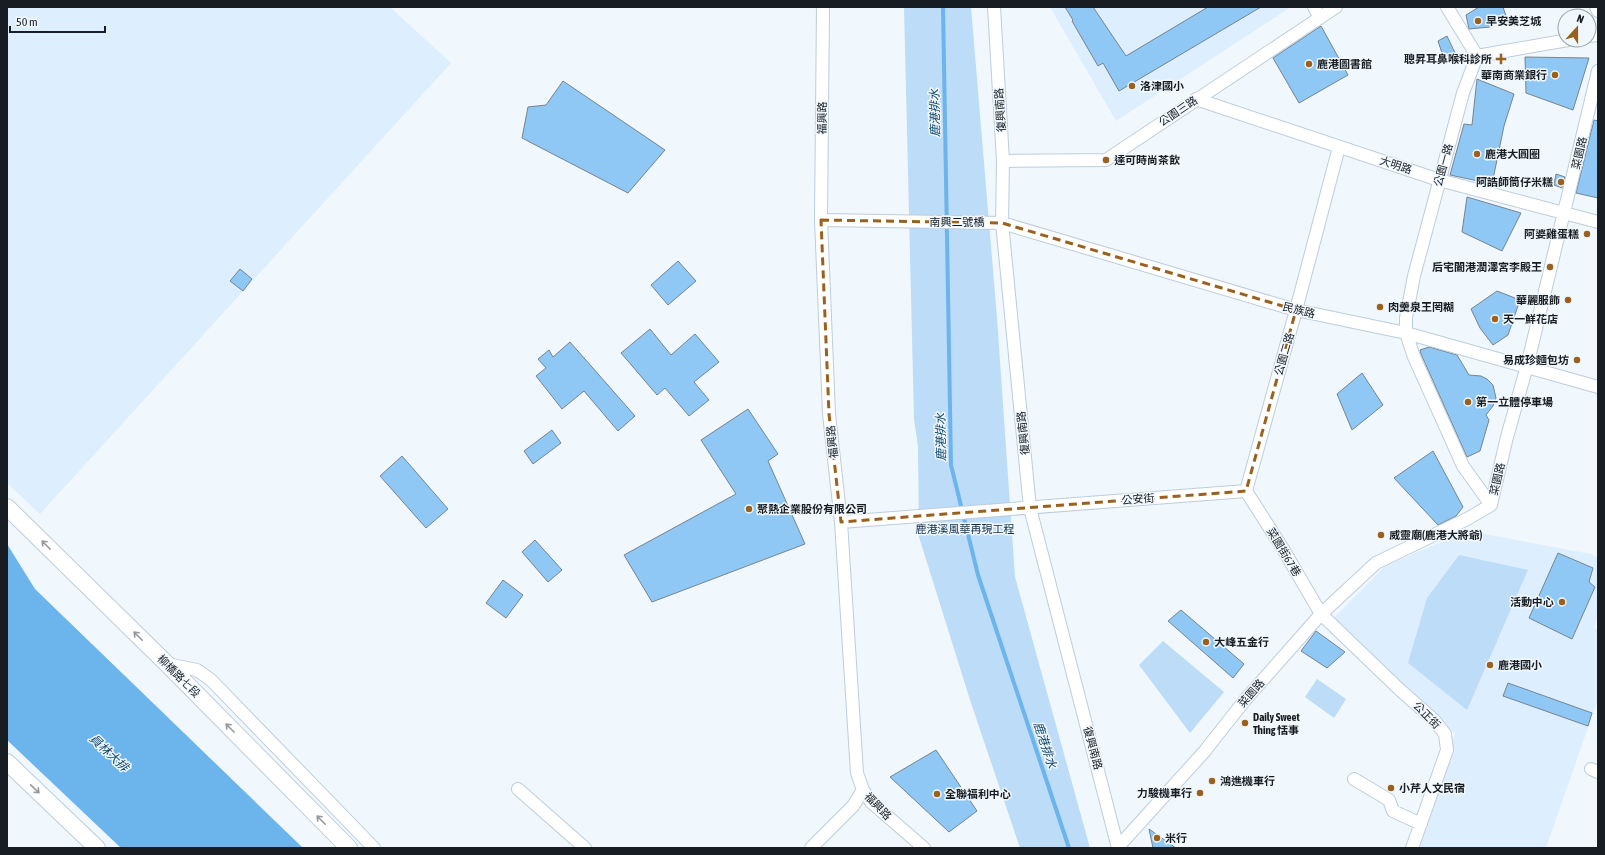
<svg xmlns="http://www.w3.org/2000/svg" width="1605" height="855" font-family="'Asap Condensed','Noto Sans TC',sans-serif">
<rect width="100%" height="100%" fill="#f0f7fd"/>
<path fill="#ddefff" d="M7 7H390L451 63 40 514 7 483Z
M1050 7H1291L1116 121Z
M1474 532 1591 554 1598 558V614L1594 628 1598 630V699L1546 848H1417L1455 734 1334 618 1385 566 1446 540Z"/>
<path fill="#bcdcf7" d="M904 7H971L997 318 1015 577 1090 848H1020L971 703 919 537 918 446 914 419Z
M1459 555 1528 570 1467 710 1408 663 1427 598Z
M1163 641 1224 692 1190 733 1139 665Z
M1317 679 1346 699 1334 718 1305 697Z"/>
<path fill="#6cb4ec" d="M7 544 35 589 303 848H121L7 740Z"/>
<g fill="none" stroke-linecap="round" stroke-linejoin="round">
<path stroke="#6cb4ec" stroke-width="4" d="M943 7 951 465 978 575 1069 848"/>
</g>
<path fill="#8fc8f5" stroke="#758490" d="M1065 7H1093L1126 56 1208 7H1261L1119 91 1103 63 1098 66 1072 21 1073 20Z
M1479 7H1503L1508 22 1489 20 1490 27 1469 29 1466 15Z
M1321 26 1348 75 1299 103 1273 58Z
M1447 36 1456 55 1443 56 1438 41Z
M1525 57 1589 58 1573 110 1526 93Z
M1477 79 1514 94 1504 126 1492 184 1450 175 1464 124 1472 125Z
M563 81 665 150 628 193 522 138 528 107 546 105Z
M1594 120 1598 121V198L1576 193Z
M1556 174 1565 177 1562 188 1554 185Z
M1467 197 1521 213 1502 251 1462 232Z
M678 261 696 281 668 305 651 285Z
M240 269 252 279 243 291 230 281Z
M1497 291 1520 300 1508 335 1493 345 1480 328 1471 309Z
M650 329 671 355 695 334 719 362 694 382 709 400 689 416 665 388 657 395 621 353Z
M570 342 635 416 618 431 584 391 562 409 536 376 546 368 538 359 549 350 553 357Z
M1429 347 1457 355 1469 375 1481 376 1487 379 1493 385 1496 398 1493 406 1486 415 1489 420 1480 451 1467 457 1421 354 1420 350Z
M1362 373 1383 405 1352 430 1337 394Z
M748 409 778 454 768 461 805 544 652 602 624 555 736 494 701 440Z
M552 430 561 443 533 464 524 451Z
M1433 451 1463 507 1456 516 1438 525 1394 478Z
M402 456 448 509 426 528 380 476Z
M535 540 562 570 548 582 522 552Z
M1558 553 1593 568 1589 582 1595 587 1572 639 1529 618Z
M503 580 523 595 506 618 486 603Z
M1181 610 1244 664 1233 678 1168 621Z
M1316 631 1345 652 1327 668 1301 651Z
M1508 683 1592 713 1588 726 1503 696Z
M936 750 977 811 949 832 890 777Z
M1149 829 1176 848H1153Z"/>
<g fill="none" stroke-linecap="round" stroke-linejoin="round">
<defs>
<path id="minor" d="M823 7 821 220 829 414 841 522 857 773 863 790 871 802 924 848
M994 7 1003 161 1002 223 1030 508 1118 848
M1314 7 1320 18
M1447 7 1477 56 1463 93 1414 276 1406 318V333L1414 357 1463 466 1491 505
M1596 7 1598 11
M1589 36 1598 35
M1477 56 1568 40
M1196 99 1439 180 1598 222
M1003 161 1106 160 1336 7
M821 220 1002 223 1296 310 1406 333 1598 387
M1246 491 1283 549 1321 614 1399 689 1434 720 1445 734 1447 750 1412 848
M1246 491 1296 310 1339 147
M841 522 1246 491
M167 664 197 670 211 680 374 848
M1591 769 1598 772
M1354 779 1389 800 1393 811 1421 824
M518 789 585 848
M1118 847 1204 752 1245 700 1321 614 1376 563 1467 519 1491 505 1507 437 1527 366 1598 71
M811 848 853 806 863 790"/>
<path id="major" d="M7 507 167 664 349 848
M7 762 97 848"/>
</defs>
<use href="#minor" stroke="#bdcddb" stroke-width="14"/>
<use href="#major" stroke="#bdcddb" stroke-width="18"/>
<use href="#minor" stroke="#fff" stroke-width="12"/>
<use href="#major" stroke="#fff" stroke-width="16"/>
</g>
<defs><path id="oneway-shaft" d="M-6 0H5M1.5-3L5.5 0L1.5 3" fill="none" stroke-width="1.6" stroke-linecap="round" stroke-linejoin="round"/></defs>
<g stroke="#97999c">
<use href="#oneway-shaft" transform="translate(46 545) rotate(-135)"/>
<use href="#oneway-shaft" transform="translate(138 636) rotate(-135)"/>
<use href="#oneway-shaft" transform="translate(230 728) rotate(-135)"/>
<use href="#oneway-shaft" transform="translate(35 789) rotate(44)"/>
<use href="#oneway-shaft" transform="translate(321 820) rotate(-135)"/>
</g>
<path fill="none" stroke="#9a611e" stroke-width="3" stroke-dasharray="8 5" stroke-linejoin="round" d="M821 220 1002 223 1296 310 1246 491 841 522 829 414Z"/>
<g fill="#9a611e" stroke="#f0f7fd" stroke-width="1.5">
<circle cx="1478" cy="21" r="4"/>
<path d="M1499 53h4v4h4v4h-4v4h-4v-4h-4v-4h4z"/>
<circle cx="1309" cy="64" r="4"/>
<circle cx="1555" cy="75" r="4"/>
<circle cx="1132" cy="86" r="4"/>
<circle cx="1477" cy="154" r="4"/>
<circle cx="1106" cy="160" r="4"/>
<circle cx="1561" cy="182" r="4"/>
<circle cx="1587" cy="234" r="4"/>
<circle cx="1550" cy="267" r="4"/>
<circle cx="1568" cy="300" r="4"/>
<circle cx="1380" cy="307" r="4"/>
<circle cx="1495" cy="319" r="4"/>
<circle cx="1577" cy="360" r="4"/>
<circle cx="1468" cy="402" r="4"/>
<circle cx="749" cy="509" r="4"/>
<circle cx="1381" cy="535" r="4"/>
<circle cx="1562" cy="602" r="4"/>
<circle cx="1206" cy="642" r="4"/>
<circle cx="1490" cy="665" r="4"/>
<circle cx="1245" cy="723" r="4"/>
<circle cx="1212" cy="781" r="4"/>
<circle cx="1391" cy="788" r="4"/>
<circle cx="1200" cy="793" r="4"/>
<circle cx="937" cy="794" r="4"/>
<circle cx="1157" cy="838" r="4"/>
</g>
<g text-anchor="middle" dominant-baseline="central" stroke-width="3" stroke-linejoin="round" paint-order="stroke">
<g font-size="11" font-weight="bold" fill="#171d22" stroke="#f0f7fd" text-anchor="start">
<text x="1486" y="21">早安美芝城</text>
<text x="1492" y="59" text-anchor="end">聰昇耳鼻喉科診所</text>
<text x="1317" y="64">鹿港圖書館</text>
<text x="1547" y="75" text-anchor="end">華南商業銀行</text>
<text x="1140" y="86">洛津國小</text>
<text x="1485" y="154">鹿港大圓圈</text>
<text x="1114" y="160">達可時尚茶飲</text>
<text x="1553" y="182" text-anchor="end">阿誥師筒仔米糕</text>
<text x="1579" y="234" text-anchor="end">阿婆雞蛋糕</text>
<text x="1542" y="267" text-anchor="end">后宅闔港潤澤宮李殿王</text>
<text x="1560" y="300" text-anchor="end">華麗服飾</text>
<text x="1388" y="307">肉羹泉王罔糊</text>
<text x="1503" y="319">天一鮮花店</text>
<text x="1569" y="360" text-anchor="end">易成珍麵包坊</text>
<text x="1476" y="402">第一立體停車場</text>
<text x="757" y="509">聚熱企業股份有限公司</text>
<text x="1389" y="535">威靈廟(鹿港大將爺)</text>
<text x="1554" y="602" text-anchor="end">活動中心</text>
<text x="1214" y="642">大峰五金行</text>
<text x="1498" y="665">鹿港國小</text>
<text x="1253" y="717">Daily Sweet<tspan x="1253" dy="13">Thing 恬事</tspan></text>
<text x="1220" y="781">鴻進機車行</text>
<text x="1399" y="788">小芹人文民宿</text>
<text x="1192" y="793" text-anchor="end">力駿機車行</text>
<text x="945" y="794">全聯福利中心</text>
<text x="1165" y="838">米行</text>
</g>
<g font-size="11" fill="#171d22" stroke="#f0f7fd">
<text transform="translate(1000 110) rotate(-94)">復興南路</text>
<text transform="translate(1178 111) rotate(-34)">公園三路</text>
<text transform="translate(822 118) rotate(-89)">福興路</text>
<text transform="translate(1579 153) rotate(-77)">菜園路</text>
<text transform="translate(1396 165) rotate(18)">大明路</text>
<text transform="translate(1443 165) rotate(-75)">公園一路</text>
<text x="957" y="222">南興二號橋</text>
<text transform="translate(1299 310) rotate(14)">民族路</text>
<text transform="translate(1284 354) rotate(-74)">公園二路</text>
<text transform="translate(1023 433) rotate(-96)">復興南路</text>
<text transform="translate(832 442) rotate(-96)">福興路</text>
<text transform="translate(1497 479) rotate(-77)">菜園路</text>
<text transform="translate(1138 499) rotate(-4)">公安街</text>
<text transform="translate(1284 552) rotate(59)">菜園街67巷</text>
<text transform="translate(179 676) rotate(45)">柳橋路七段</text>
<text transform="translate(1251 693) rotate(-49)">菜園路</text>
<text transform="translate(1427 715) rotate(45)">公正街</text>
<text transform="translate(1093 748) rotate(75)">復興南路</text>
<text transform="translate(878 806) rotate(46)">福興路</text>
</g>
<g font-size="11" fill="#0f2e45" stroke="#f0f7fd">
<text x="965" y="529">鹿港溪風華再現工程</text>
</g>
<g font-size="12" font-style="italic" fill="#0e466a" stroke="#f0f7fd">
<text transform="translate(935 113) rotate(-91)">鹿港排水</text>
<text transform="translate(941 437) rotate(-91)">鹿港排水</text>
<text transform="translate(1045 745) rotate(72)">鹿港排水</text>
<text transform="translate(109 753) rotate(43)">員林大排</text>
</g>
</g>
<rect width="1605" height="855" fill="none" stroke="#171d22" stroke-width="16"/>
<g transform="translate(1577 28) rotate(21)"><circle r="19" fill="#f0f7fd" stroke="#99a0a5"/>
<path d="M0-3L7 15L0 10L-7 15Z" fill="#9a611e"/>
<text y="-6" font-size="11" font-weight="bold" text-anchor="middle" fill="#171d22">N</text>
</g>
<path d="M10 26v6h95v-6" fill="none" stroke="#171d22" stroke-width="2"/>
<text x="16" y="26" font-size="12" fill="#171d22" stroke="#f0f7fd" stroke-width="3" paint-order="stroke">50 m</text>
</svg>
